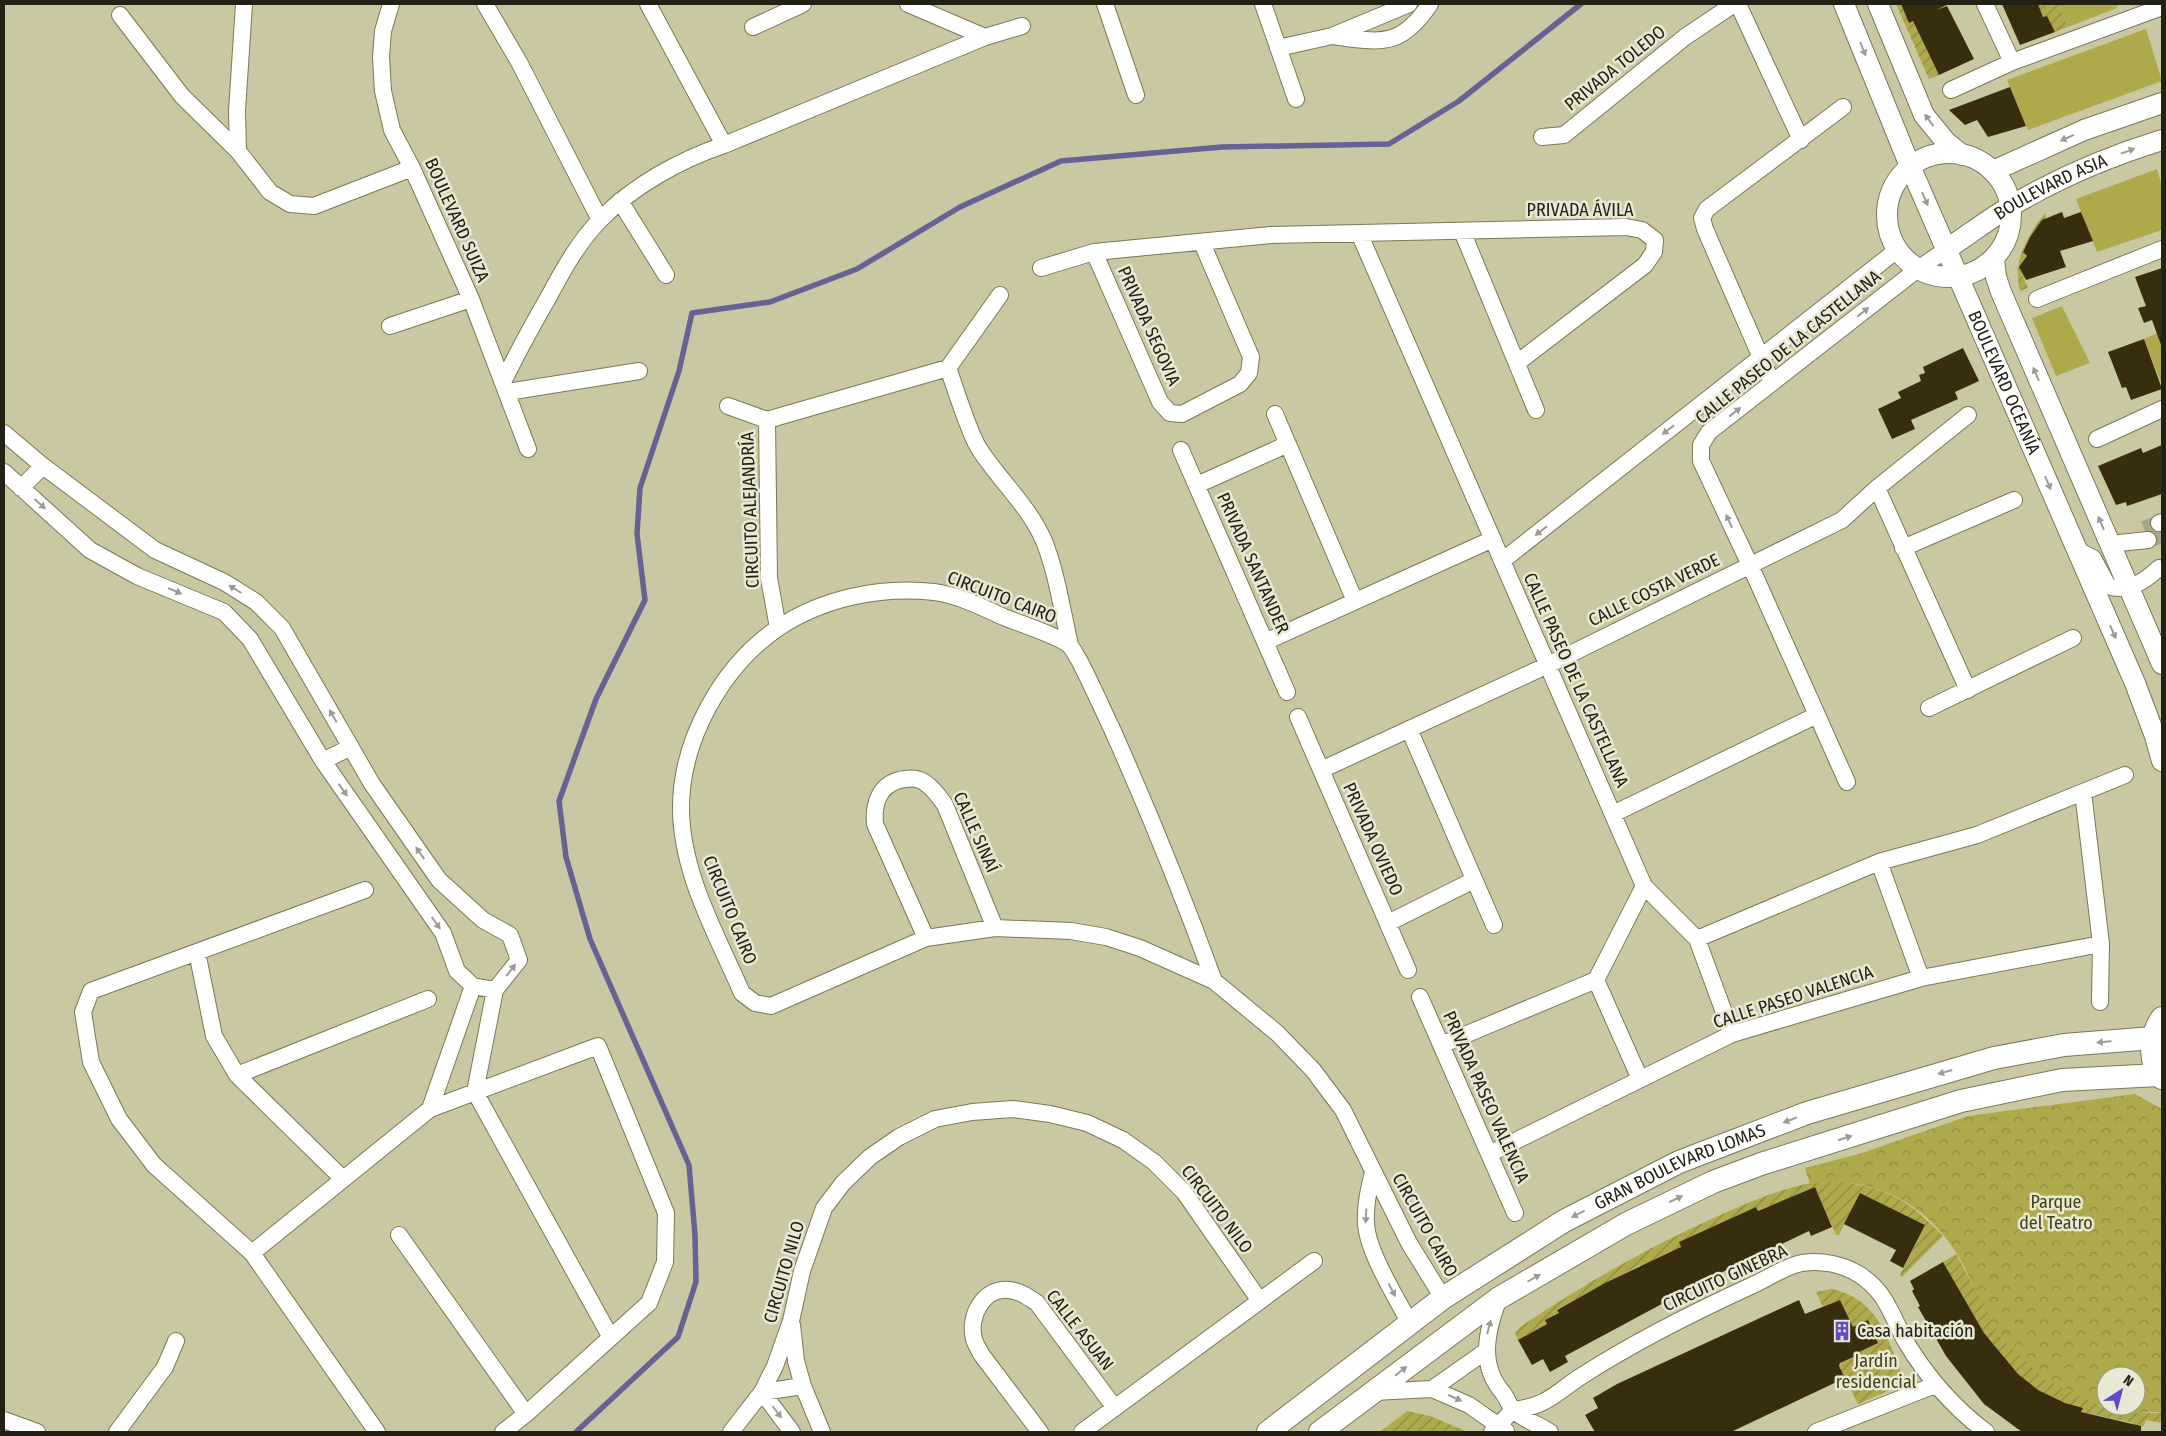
<svg xmlns="http://www.w3.org/2000/svg" width="2166" height="1436" font-family="'Fira Sans Condensed',sans-serif">
<defs>
<pattern id="park-crowns" width="20" height="18" patternUnits="userSpaceOnUse" patternTransform="scale(1.25)"><rect width="20" height="18" fill="#aeaa4b"/><path d="M2 6a3 3 0 1 1 6 0M12 15a3 3 0 1 1 6 0" fill="none" stroke="#8d8a3d"/></pattern>
<pattern id="garden-furrows" width="10" height="10" patternUnits="userSpaceOnUse" patternTransform="scale(1.25)"><rect width="10" height="10" fill="#aeaa4b"/><path d="M-1 1l2-2M0 10L10 0M9 11l2-2" fill="none" stroke="#8d8a3d"/></pattern>
</defs>
<rect width="100%" height="100%" fill="#c9c8a2"/>
<path fill="#aeaa4b" d="M2059 4H2118L2117 8 2068 27Z
M2146 29 2162 81 2028 130 2007 80Z
M2157 169 2162 186V230L2097 252 2076 199Z
M2062 306 2090 363 2056 376 2032 318Z
M2162 331V386L2144 339Z"/>
<path fill="url(#park-crowns)" fill-rule="evenodd" d="M2135 1094 2162 1109V1413C2153 1411 2145 1413 2136 1413 2106 1411 2068 1395 2044 1378 2030 1368 2013 1353 2002 1340 1984 1317 1974 1284 1960 1259 1928 1203 1873 1175 1810 1184L1805 1168 1862 1153 1968 1116ZM2106 1376H2136V1406H2106Z"/>
<path fill="url(#garden-furrows)" d="M1896 4H1901L1909 22 1913 21 1939 75 1929 79Z
M2038 4H2059L2068 27 2055 32 2047 16 2043 17Z
M2045 213 2046 217 2030 237 2023 252 2027 256 2025 267 2021 271 2028 288 2020 291C2012 260 2027 237 2045 213Z
M1842 1182C1889 1188 1911 1202 1943 1236L1902 1277 1900 1275 1925 1225 1860 1193 1839 1235H1836L1815 1187 1794 1196 1772 1209 1770 1205 1758 1211 1756 1207 1679 1242 1681 1247 1642 1269 1640 1265 1557 1309 1559 1313 1547 1324 1518 1340 1515 1333 1519 1328C1582 1285 1648 1247 1718 1216 1748 1203 1779 1189 1811 1183 1821 1182 1832 1182 1842 1182Z
M1956 1254 2002 1339 2045 1379 2102 1407 2135 1413H2162V1423L2146 1420 2143 1427 2133 1425V1423L2082 1412V1409L2038 1394 2018 1374 1984 1333 1943 1262Z
M1832 1289C1881 1300 1888 1342 1906 1383L1858 1404 1839 1366 1841 1365 1839 1359 1847 1356 1849 1359 1860 1354 1859 1352 1878 1343 1868 1320 1853 1327 1840 1300 1823 1307 1816 1292Z
M1407 1411 1430 1416 1468 1432H1380Z"/>
<g fill="none" stroke-linecap="round" stroke-linejoin="round">
<path stroke="#676194" stroke-width="5.5" d="M576 1432 678 1337 696 1282 695 1235 689 1165 590 939 566 857 559 801 596 699 645 600 637 534 640 488 679 371 692 313 770 302 857 269 960 207 1061 161 1222 147 1389 144 1459 101 1581 4"/>
</g>
<path fill="#392d10" d="M1901 4H1949L1936 10 1947 6 1974 59 1939 75 1913 21 1909 23Z
M2002 4H2038L2043 17 2047 16 2055 32 2020 45Z
M2010 87 2026 126 1988 137 1977 120 1965 125 1949 110Z
M2062 212 2064 218 2081 212 2093 241 2060 251 2066 267 2026 280 2019 267 2027 256 2023 252 2030 237 2042 220Z
M2162 268V344L2161 345 2152 320 2144 323 2138 308 2146 306 2135 277Z
M2144 339 2162 389 2131 400 2126 387 2122 388 2108 352Z
M1963 348 1979 381 1955 392 1958 399 1911 420 1915 429 1892 439 1878 409 1901 398 1898 392 1921 381 1919 375 1925 373 1923 367Z
M2162 445V494L2127 506 2126 502 2116 505 2098 466 2141 448 2143 453Z
M1815 1187 1832 1227 1811 1236 1809 1231 1712 1277 1565 1356 1568 1362 1550 1372 1543 1359 1532 1365 1518 1340 1547 1324 1545 1320 1559 1313 1557 1310 1605 1283 1681 1247 1679 1242 1756 1207 1758 1211Z
M1860 1193 1925 1225 1903 1268 1890 1261 1896 1250 1844 1224Z
M1943 1262 1984 1333 2018 1374 2038 1390 2065 1403 2083 1408 2081 1412 2141 1426V1432H2022L1984 1404 1946 1356 1918 1307 1920 1306 1912 1291 1914 1289 1910 1281Z
M1799 1300 1805 1314 1840 1300 1853 1327 1868 1320 1878 1343 1859 1352 1860 1354 1840 1363 1839 1366 1845 1378 1731 1432H1595L1585 1415 1598 1408 1593 1398 1617 1384Z"/>
<g fill="none" stroke-linecap="round" stroke-linejoin="round">
<path stroke="#a8a785" stroke-width="16" stroke-dasharray="16 8" stroke-linecap="butt" d="M2144 529 2159 523
M2148 540 2162 535"/>
<defs>
<path id="minor" d="M391 4 383 31 381 57 383 91 392 130 412 168 471 299 528 449
M485 4 519 62 600 220
M648 4 724 145
M908 4 985 37
M1105 4 1136 95
M1263 4 1296 99
M1738 4 1801 140
M1985 4 2012 62
M120 15 182 96 238 151 270 192 290 204 314 206 412 168
M753 27 803 4
M1332 36C1380 42 1400 49 1430 4
M1278 48 1332 36 1409 4
M1951 90 2012 62 2162 7
M1542 137 1564 135 1685 37 1734 4
M238 151 237 111 244 4
M620 201 666 275
M1462 231 1536 410
M1359 233 1644 886 1697 939 1732 1034
M1094 252 1160 402 1170 413 1182 414 1240 384 1249 373 1251 357 1202 243
M1041 268 1094 252 1271 235 1626 227 1642 230 1655 240 1654 252 1645 265 1517 363
M2037 299 2162 249
M390 326 471 299
M948 368C956 390 967 427 978 447 998 479 1029 506 1044 541 1057 574 1062 610 1070 645
M503 382C517 353 532 326 548 298 563 270 579 241 601 219 634 185 680 160 724 145L985 37 1022 26
M1772 383 1705 229 1702 218 1707 209 1843 107
M507 392 639 371
M728 406 767 420 948 368 1000 295
M1275 414 1355 601
M767 420 769 578 778 628
M4 433 43 466 155 550 224 582 256 602 282 628 372 784 439 880 483 920 510 935 519 960 495 990 473 986 457 971 443 933 323 761 250 639 224 612 137 576 90 550 4 472
M2097 439 2162 409
M1181 450 1287 692
M1197 485 1288 444
M21 488 43 466
M1877 488 1968 690
M2159 523 2162 522
M2110 544 2148 540
M1903 548 2014 500
M2077 550 2093 558 2108 586C2128 593 2145 581 2159 568
M1502 561 1897 250
M1265 642 1493 539
M1929 708 2073 638
M1298 717 1408 970
M1409 729 1494 925
M323 761 351 747
M1321 770 1548 665 1842 520 1877 488 1968 415
M1847 782 1750 565 1701 461V445L1709 432 1918 269 1947 249
M2083 792 2101 944
M1613 814 1817 715
M1879 862 1921 978
M1388 923 1474 880
M926 938 875 824C873 801 881 782 905 779 911 778 919 779 924 782 933 788 939 796 945 805L995 928
M1697 939 1879 862 1977 835 2125 775
M197 952 214 1036 237 1075 343 1179
M1596 980 1640 1079
M1214 981C1183 896 1149 812 1112 729 1101 706 1091 683 1079 660 1076 656 1074 650 1070 646 1063 638 1019 623 1006 618 983 608 959 595 934 592 881 586 823 598 778 628 722 666 681 740 681 808 681 873 717 935 742 993L755 1003 771 1006 926 938 995 928 1071 931 1106 937 1140 948 1214 981 1277 1033 1313 1070 1343 1110 1409 1243 1443 1298
M495 990 475 1092 610 1336
M1420 997 1515 1213
M1441 1045 1596 980 1644 886
M237 1075 428 999
M430 1109 473 986
M1489 1154 1732 1034 1921 978 2101 944 2100 1002
M1373 1172C1369 1189 1365 1205 1366 1222 1366 1249 1396 1297 1409 1322
M399 1235 526 1414
M252 1253 154 1165 119 1119 91 1062 83 1012 91 991 365 890
M1499 1298C1487 1330 1478 1364 1503 1393 1507 1398 1509 1405 1513 1410 1523 1419 1539 1425 1550 1432
M792 1325 796 1361 803 1386 822 1432
M1432 1389 1486 1351
M762 1392 792 1432
M762 1392 803 1386
M1373 1392 1432 1389 1469 1405 1506 1431
M4 1420 37 1432
M117 1432 165 1367 176 1341
M377 1432 252 1253 430 1109 598 1046 666 1213 665 1262 649 1303 526 1414 503 1432
M731 1432 762 1392 775 1366 791 1321 802 1271 824 1208 843 1183 870 1157 899 1137 935 1119 972 1112 1013 1109 1050 1114 1087 1123 1123 1140 1154 1162 1184 1192 1260 1301
M1040 1432 981 1354C979 1349 975 1344 974 1339 968 1317 983 1287 1009 1290 1020 1291 1028 1297 1037 1303L1115 1408
M1082 1432 1314 1261
M1492 1432 1513 1410C1547 1406 1553 1395 1580 1377 1634 1342 1694 1312 1753 1285 1768 1278 1786 1266 1802 1263 1821 1260 1843 1264 1860 1275 1887 1293 1891 1315 1906 1342 1927 1377 1953 1407 1986 1432
M1816 1432 1935 1385"/>
<g id="tertiary">
<path id="s1" d="M1844 4 1910 166 2135 683 2155 736 2162 761"/>
<path d="M1878 4 1924 115 1946 142 1962 155"/>
<circle cx="1949" cy="215" r="62"/>
<path d="M1993 171 2084 130 2162 103"/>
<path id="s2" d="M1947 249C1968 235 1989 219 2011 206 2058 178 2110 156 2162 140"/>
<path d="M1994 259 1996 277 2001 292 2162 664"/>
</g>
<g id="secondary">
<path d="M2162 1018C2150 1035 2148 1062 2162 1078"/>
<path id="s3" d="M1268 1432 1443 1298 1564 1221 1679 1162 1807 1113 1994 1058 2064 1045 2153 1038"/>
<path d="M1320 1432 1499 1298 1626 1224 1713 1182 1761 1164 1961 1101 2062 1080 2159 1075"/>
</g>
</defs>
<use href="#minor" stroke="#7a7955" stroke-width="18"/>
<use href="#tertiary" stroke="#7a7955" stroke-width="22"/>
<use href="#secondary" stroke="#7a7955" stroke-width="24"/>
<use href="#minor" stroke="#fff" stroke-width="16"/>
<use href="#tertiary" stroke="#fff" stroke-width="20"/>
<use href="#secondary" stroke="#fff" stroke-width="22"/>
</g>
<defs><path id="oneway-solid" d="M-6-.8H1V-3.2L6.5 0L1 3.2V.8H-6Z" transform="scale(1.25)"/></defs>
<g fill="#9c9b95">
<use href="#oneway-solid" transform="translate(1863 49) rotate(68)"/>
<use href="#oneway-solid" transform="translate(1929 120) rotate(-126)"/>
<use href="#oneway-solid" transform="translate(2067 138) rotate(156)"/>
<use href="#oneway-solid" transform="translate(2128 151) rotate(-20)"/>
<use href="#oneway-solid" transform="translate(1925 199) rotate(66)"/>
<use href="#oneway-solid" transform="translate(1863 312) rotate(-38)"/>
<use href="#oneway-solid" transform="translate(2036 374) rotate(-113)"/>
<use href="#oneway-solid" transform="translate(1735 412) rotate(-38)"/>
<use href="#oneway-solid" transform="translate(1668 430) rotate(142)"/>
<use href="#oneway-solid" transform="translate(2048 483) rotate(66)"/>
<use href="#oneway-solid" transform="translate(40 504) rotate(42)"/>
<use href="#oneway-solid" transform="translate(1729 521) rotate(-115)"/>
<use href="#oneway-solid" transform="translate(2101 523) rotate(-113)"/>
<use href="#oneway-solid" transform="translate(1541 531) rotate(142)"/>
<use href="#oneway-solid" transform="translate(235 589) rotate(-148)"/>
<use href="#oneway-solid" transform="translate(175 591) rotate(23)"/>
<use href="#oneway-solid" transform="translate(2113 632) rotate(66)"/>
<use href="#oneway-solid" transform="translate(333 716) rotate(-120)"/>
<use href="#oneway-solid" transform="translate(343 790) rotate(55)"/>
<use href="#oneway-solid" transform="translate(420 853) rotate(-125)"/>
<use href="#oneway-solid" transform="translate(436 923) rotate(55)"/>
<use href="#oneway-solid" transform="translate(511 970) rotate(-52)"/>
<use href="#oneway-solid" transform="translate(2104 1042) rotate(175)"/>
<use href="#oneway-solid" transform="translate(1945 1072) rotate(164)"/>
<use href="#oneway-solid" transform="translate(1790 1120) rotate(159)"/>
<use href="#oneway-solid" transform="translate(1845 1138) rotate(-18)"/>
<use href="#oneway-solid" transform="translate(1676 1199) rotate(-25)"/>
<use href="#oneway-solid" transform="translate(1578 1214) rotate(153)"/>
<use href="#oneway-solid" transform="translate(1366 1216) rotate(93)"/>
<use href="#oneway-solid" transform="translate(1534 1278) rotate(-30)"/>
<use href="#oneway-solid" transform="translate(1392 1290) rotate(62)"/>
<use href="#oneway-solid" transform="translate(1489 1327) rotate(-75)"/>
<use href="#oneway-solid" transform="translate(1401 1371) rotate(-38)"/>
<use href="#oneway-solid" transform="translate(1455 1398) rotate(24)"/>
<use href="#oneway-solid" transform="translate(777 1412) rotate(53)"/>
</g>
<defs>
<symbol id="building-bare" viewBox="-9 -9 18 18"><path d="M-4-6H4V6H1V3H-1V6H-4ZM-2.5-4.3h1.7v1.8h-1.7ZM.8-4.3h1.7v1.8H.8ZM-2.5-1h1.7V.8h-1.7ZM.8-1h1.7V.8H.8Z" fill="#624bc4" stroke="#e8e8d4" stroke-width="2.5" paint-order="stroke"/></symbol>
</defs>
<g fill-rule="evenodd">
<use href="#building-bare" x="1828" y="1317" width="28" height="28"/>
</g>
<g text-anchor="middle" dominant-baseline="central" stroke-width="5" stroke-linejoin="round" paint-order="stroke">
<g font-size="18" fill="#222113" stroke="#e8e8d4">
<text transform="translate(1615 68) rotate(-39)">PRIVADA TOLEDO</text>
<text stroke="none"><textPath href="#s2" startOffset="121">BOULEVARD ASIA</textPath></text>
<text x="1580" y="210">PRIVADA ÁVILA</text>
<text transform="translate(457 220) rotate(66)">BOULEVARD SUIZA</text>
<text transform="translate(1149 326) rotate(66)">PRIVADA SEGOVIA</text>
<text transform="translate(1788 347) rotate(-39)">CALLE PASEO DE LA CASTELLANA</text>
<text stroke="none"><textPath href="#s1" startOffset="411">BOULEVARD OCEANÍA</textPath></text>
<text transform="translate(750 510) rotate(-92)">CIRCUITO ALEJANDRÍA</text>
<text transform="translate(1253 563) rotate(66)">PRIVADA SANTANDER</text>
<text transform="translate(1654 590) rotate(-26)">CALLE COSTA VERDE</text>
<text transform="translate(1002 597) rotate(21)">CIRCUITO CAIRO</text>
<text transform="translate(1576 680) rotate(66)">CALLE PASEO DE LA CASTELLANA</text>
<text transform="translate(976 832) rotate(66)">CALLE SINAÍ</text>
<text transform="translate(1373 839) rotate(66)">PRIVADA OVIEDO</text>
<text transform="translate(730 910) rotate(68)">CIRCUITO CAIRO</text>
<text transform="translate(1793 997) rotate(-18)">CALLE PASEO VALENCIA</text>
<text transform="translate(1486 1097) rotate(66)">PRIVADA PASEO VALENCIA</text>
<text stroke="none"><textPath href="#s3" startOffset="492">GRAN BOULEVARD LOMAS</textPath></text>
<text transform="translate(1217 1209) rotate(53)">CIRCUITO NILO</text>
<text transform="translate(1425 1225) rotate(61)">CIRCUITO CAIRO</text>
<text transform="translate(784 1272) rotate(-74)">CIRCUITO NILO</text>
<text transform="translate(1725 1278) rotate(-25)">CIRCUITO GINEBRA</text>
<text transform="translate(1080 1330) rotate(52)">CALLE ASUAN</text>
</g>
<g font-size="18" fill="#44421a" stroke="#e8e8d4">
<text x="2056" y="1202">Parque<tspan x="2056" dy="21">del Teatro</tspan></text>
<text x="1876" y="1361">Jardín<tspan x="1876" dy="21">residencial</tspan></text>
</g>
<g font-size="18" fill="#222113" stroke="#e8e8d4" text-anchor="start">
<text x="1857" y="1331">Casa habitación</text>
</g>
</g>
<rect width="2166" height="1436" fill="none" stroke="#222113" stroke-width="10"/>
<g transform="translate(2121 1391) rotate(36)"><circle r="24" fill="#e8e8d4" stroke="#999887"/>
<path d="M0-4L9 19L0 12L-9 19Z" fill="#624bc4"/>
<text y="-8" font-size="14" font-weight="bold" text-anchor="middle" fill="#222113">N</text>
</g>
</svg>
